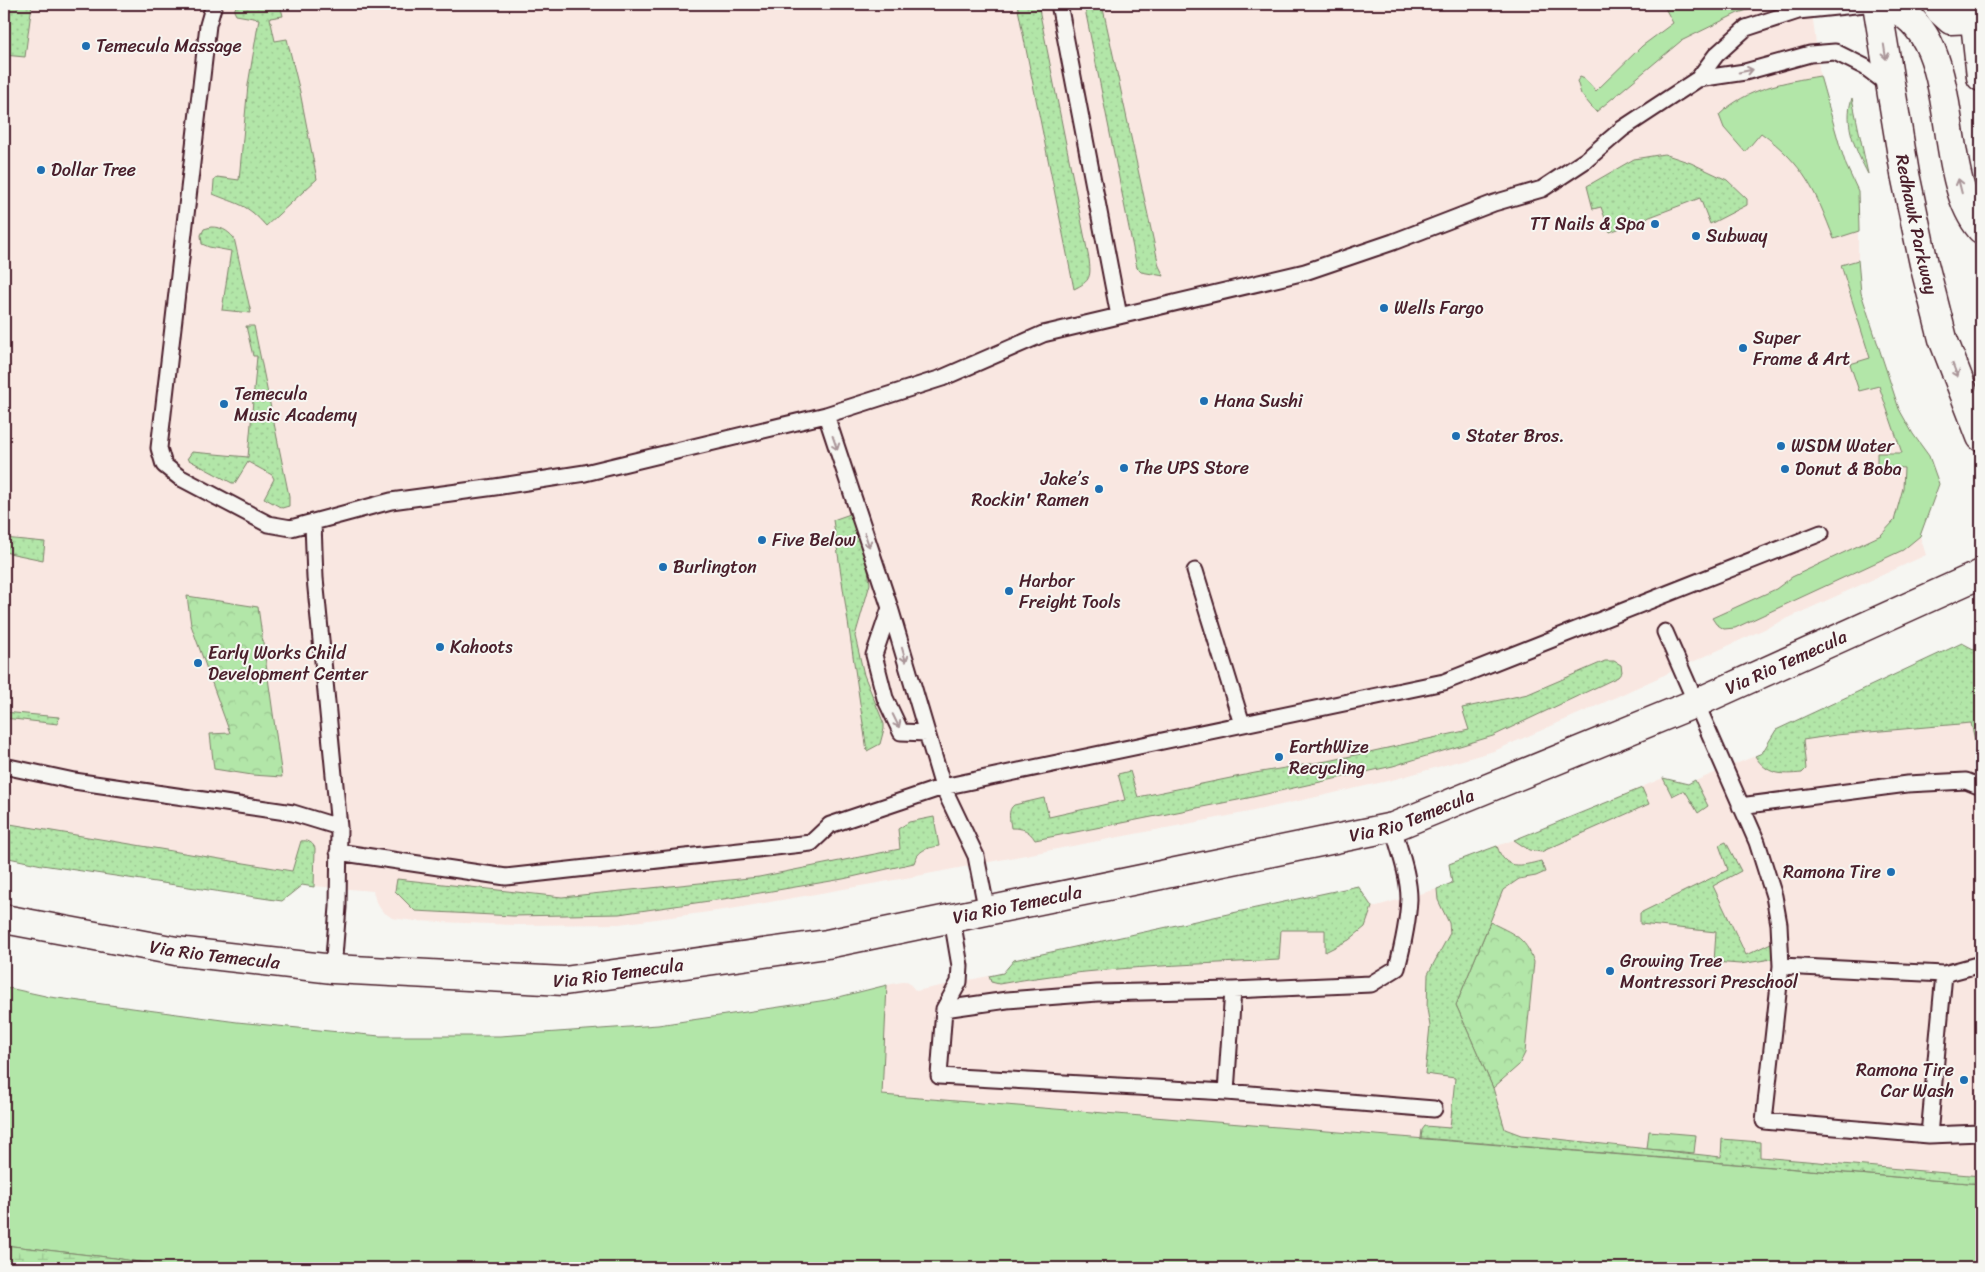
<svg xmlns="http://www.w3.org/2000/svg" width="1985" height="1272" font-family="Sriracha,sans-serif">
<defs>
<pattern id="wetland-marsh" width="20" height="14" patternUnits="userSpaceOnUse" patternTransform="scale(1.25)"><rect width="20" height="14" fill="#b2e6a8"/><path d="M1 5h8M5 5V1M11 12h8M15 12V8" fill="none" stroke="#9bc591"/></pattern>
<pattern id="park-crowns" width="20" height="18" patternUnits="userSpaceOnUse" patternTransform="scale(1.25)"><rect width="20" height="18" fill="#b2e6a8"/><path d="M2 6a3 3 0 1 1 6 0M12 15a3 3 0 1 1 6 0" fill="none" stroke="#9bc591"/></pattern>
<pattern id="garden-dots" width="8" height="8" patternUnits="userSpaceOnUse" patternTransform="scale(1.25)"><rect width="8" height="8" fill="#b2e6a8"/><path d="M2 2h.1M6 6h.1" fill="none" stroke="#9bc591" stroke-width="1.8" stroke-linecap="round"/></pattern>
</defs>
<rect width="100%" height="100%" fill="#f6f6f2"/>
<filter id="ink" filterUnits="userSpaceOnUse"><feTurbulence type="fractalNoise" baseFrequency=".02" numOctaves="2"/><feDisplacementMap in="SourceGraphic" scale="10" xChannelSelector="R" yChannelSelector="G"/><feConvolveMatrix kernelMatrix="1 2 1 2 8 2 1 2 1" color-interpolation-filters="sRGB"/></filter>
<g filter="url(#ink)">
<path fill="#f9e7e1" d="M4 4H1811L1820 76 1839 143 1846 165 1858 191V260L1861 293 1899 409 1913 434 1929 456 1939 484 1920 536 1926 555 1592 708 1494 751 1392 780 1249 812 917 876 731 909 619 924 515 925 415 921 392 918 382 911 376 902 373 891 302 885 282 901 42 865 4 857Z
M1981 653V1184L882 1095 887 985 907 981 916 991 1003 973 1014 960 1358 886 1373 907 1437 889 1452 883 1449 864 1553 825 1663 778 1688 784 1762 753 1776 730Z"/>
<path fill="#b2e6a8" stroke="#7e826a" d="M1667 4H1767L1738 13 1681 41 1596 112 1581 94 1577 81 1580 77 1585 79 1596 91 1642 46 1673 23 1665 8Z
M1820 76 1839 143 1846 165 1858 191 1859 231 1834 239C1816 192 1804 164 1761 133L1745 152 1724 128 1719 115C1747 88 1784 82 1820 76Z
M1858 260 1861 293 1899 409 1913 434 1929 456 1939 484 1920 536 1903 550 1735 628 1724 629 1716 624 1712 618 1776 589 1792 577 1881 535 1894 521 1903 488 1904 468 1877 466V453H1902L1879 386 1859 391 1850 364 1870 358 1841 265Z
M887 985 882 1095 1981 1184V1268H173L115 1258 4 1245V987L50 997 237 1022 380 1036H500L658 1025 827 1000Z"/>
<path fill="url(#wetland-marsh)" stroke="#7e826a" d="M4 1245 115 1258 173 1268H4Z"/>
<path fill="url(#park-crowns)" stroke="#7e826a" d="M187 596 258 607 282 777 252 775 214 769 210 734 230 733 191 625Z
M1490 922C1513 934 1525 936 1534 962L1525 1053 1519 1065 1493 1088 1456 1005Z
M1649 1131 1696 1135 1694 1153 1647 1149Z"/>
<path fill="url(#garden-dots)" stroke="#7e826a" d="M4 4H32L25 57 4 55Z
M237 4H280L283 16 270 18 275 41 287 39 300 92 317 179 266 226C246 203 239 205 213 194L214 181 217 177 239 180 248 85 259 19 236 15 234 11Z
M1017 4H1038L1089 259C1091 276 1091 281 1074 289Z
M1084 4H1102L1159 266 1164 276 1141 272 1137 268Z
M1852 98 1868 174C1856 151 1843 124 1852 98Z
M1664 154 1691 163 1727 180 1747 199V205L1710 224 1700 198 1610 232 1601 207 1593 209 1587 186 1634 159Z
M211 227C221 227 227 230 234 238L251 313 222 310 231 251 209 247 202 244 201 235 204 229Z
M246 326H254L289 496V506L282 508 264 498 274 479 272 475 248 462 235 483H232L187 459 192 452 248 457 257 356H253Z
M853 513 867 562 870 584 855 636 864 675 884 724V729L880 744 867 751 833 520Z
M4 538 45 542 43 560 4 552Z
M1962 643 1981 653V757H1979L1971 723 1836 735 1803 740 1806 769 1802 773C1781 775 1767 775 1755 756L1762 753 1776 730Z
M1605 661H1614L1621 665 1622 672 1618 677 1493 736 1393 766 1248 798 1035 840C1029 830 1023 828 1011 828 1010 820 1007 810 1014 805L1044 798 1049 817 1125 800 1118 774 1130 771 1138 797 1255 773 1333 760 1469 730 1462 708 1528 694Z
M4 712 59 717 58 724 4 718Z
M1663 778 1688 784 1695 780 1708 806 1698 813 1687 794 1682 791 1672 796Z
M1642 788 1649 804 1541 852 1529 850 1514 840Z
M934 817 939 846C926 848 918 850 914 863L843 879 730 898 619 914 513 916 415 911 395 891 397 879 562 897 759 877 900 849 898 829 909 822Z
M4 823 292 871 301 841C308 840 312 842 315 848L314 887 302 885 282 901 42 865 4 857Z
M1726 842 1741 871 1713 886 1746 955 1773 942 1778 958 1740 964 1714 962 1716 932 1640 924V913L1728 870 1719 845Z
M1497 846C1505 871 1521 866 1541 861L1545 872 1536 876 1519 879 1503 890 1456 1005 1493 1088 1505 1129 1521 1135 1721 1157 1722 1139 1760 1142V1157L1981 1176V1184L1421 1138 1422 1130 1425 1126 1450 1128 1455 1078 1425 1074 1430 1026 1427 1009 1428 974 1450 933 1449 923 1438 900 1437 889 1452 883 1449 864Z
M1358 886 1372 907 1365 927 1349 940 1325 952V930H1281L1279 960C1186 965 1091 967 999 984L991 982 989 976 1003 973 1014 960Z"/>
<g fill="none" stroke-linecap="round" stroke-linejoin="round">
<defs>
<path id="lane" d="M214 4 208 25 159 448 164 465 179 477 268 524 291 528 391 501 495 487 585 473 826 415 942 378 1043 334 1305 272 1393 242 1494 203 1542 189 1586 160 1622 129 1698 79 1716 55 1746 28 1798 11 1865 4
M1059 4 1119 316
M1698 79 1745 72 1810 54 1835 52 1865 67 1890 86
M826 415 890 608 943 787 976 856 987 912
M313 523 315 578 339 827 338 907 333 969
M1195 571 1242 724
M890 608 874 655 885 698 901 732 927 733
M1665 632 1757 842 1774 896 1779 924 1781 966 1764 1121 1929 1135 1981 1133
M4 766 74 781 293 813 339 827
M1740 806 1907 784 1966 781 1981 787
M338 852 506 877 811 843 830 825 943 787 1444 682 1821 533
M952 919 960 966 959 982 944 1009 939 1076 1226 1092 1434 1109
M1781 966 1944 974 1981 964
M944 1009 1007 1000 1097 993 1233 990 1371 984 1397 968C1403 945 1408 923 1409 899 1409 875 1399 850 1393 827
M1226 1092 1233 990
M1929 1135 1944 974"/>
<g id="secondary">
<path id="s1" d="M1877 4 1905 174 1924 264 1943 339 1981 437"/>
<path d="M1883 4C1968 28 1931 171 1981 229"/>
<path d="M1936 4 1941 11 1951 20 1973 19"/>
<path d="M1973 4 1981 77"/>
<path id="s2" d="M4 919 176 951 333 969 564 981 827 944 1393 827 1696 703 1981 574"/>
</g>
</defs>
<use href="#lane" stroke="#4a1f2b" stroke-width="19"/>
<use href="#secondary" stroke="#4a1f2b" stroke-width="31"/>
<use href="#lane" stroke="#f6f6f2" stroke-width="15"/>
<use href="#secondary" stroke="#f6f6f2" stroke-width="28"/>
</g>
<defs><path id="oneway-shaft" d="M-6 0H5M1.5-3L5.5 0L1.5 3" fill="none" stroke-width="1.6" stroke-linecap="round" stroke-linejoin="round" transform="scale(1.25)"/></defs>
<g stroke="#a99598">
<use href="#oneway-shaft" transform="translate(1885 52) rotate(81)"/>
<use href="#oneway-shaft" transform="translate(1746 71) rotate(-12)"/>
<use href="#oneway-shaft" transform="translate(1960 186) rotate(-104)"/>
<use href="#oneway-shaft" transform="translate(1955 370) rotate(69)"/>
<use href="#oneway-shaft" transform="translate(835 443) rotate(71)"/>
<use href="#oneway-shaft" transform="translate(867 540) rotate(71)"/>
<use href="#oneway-shaft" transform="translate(904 655) rotate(74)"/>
<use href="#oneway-shaft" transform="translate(896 721) rotate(64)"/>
</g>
</g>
<g fill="#1f6fb2" stroke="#f6f6f2" stroke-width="2">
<circle cx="86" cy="46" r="5"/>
<circle cx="41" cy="170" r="5"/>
<circle cx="1655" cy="224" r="5"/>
<circle cx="1696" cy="236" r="5"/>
<circle cx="1384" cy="308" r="5"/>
<circle cx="1743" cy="348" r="5"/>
<circle cx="1204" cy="401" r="5"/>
<circle cx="224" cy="404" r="5"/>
<circle cx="1456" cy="436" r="5"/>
<circle cx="1781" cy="446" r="5"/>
<circle cx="1124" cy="468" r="5"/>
<circle cx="1785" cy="469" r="5"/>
<circle cx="1099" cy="489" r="5"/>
<circle cx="762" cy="540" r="5"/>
<circle cx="663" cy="567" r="5"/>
<circle cx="1009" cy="591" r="5"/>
<circle cx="440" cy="647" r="5"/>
<circle cx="198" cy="663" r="5"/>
<circle cx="1279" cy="757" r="5"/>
<circle cx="1891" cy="872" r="5"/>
<circle cx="1610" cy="971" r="5"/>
<circle cx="1964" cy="1080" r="5"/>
</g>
<g text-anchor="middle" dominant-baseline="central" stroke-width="4" stroke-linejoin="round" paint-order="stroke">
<g font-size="18" fill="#4a1f2b" stroke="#f6f6f2" text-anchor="start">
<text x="96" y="46">Temecula Massage</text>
<text x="51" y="170">Dollar Tree</text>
<text x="1645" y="224" text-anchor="end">TT Nails &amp; Spa</text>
<text x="1706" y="236">Subway</text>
<text x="1394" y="308">Wells Fargo</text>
<text x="1753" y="338">Super<tspan x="1753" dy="21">Frame &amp; Art</tspan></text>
<text x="234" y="394">Temecula<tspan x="234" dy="21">Music Academy</tspan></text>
<text x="1214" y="401">Hana Sushi</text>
<text x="1466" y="436">Stater Bros.</text>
<text x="1791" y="446">WSDM Water</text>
<text x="1134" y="468">The UPS Store</text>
<text x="1795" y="469">Donut &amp; Boba</text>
<text x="1089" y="479" text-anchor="end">Jake’s<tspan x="1089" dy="21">Rockin' Ramen</tspan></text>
<text x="772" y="540">Five Below</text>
<text x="673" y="567">Burlington</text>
<text x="1019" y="581">Harbor<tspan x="1019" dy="21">Freight Tools</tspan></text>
<text x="450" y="647">Kahoots</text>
<text x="208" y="653">Early Works Child<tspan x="208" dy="21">Development Center</tspan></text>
<text x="1289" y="747">EarthWize<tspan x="1289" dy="21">Recycling</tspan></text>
<text x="1881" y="872" text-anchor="end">Ramona Tire</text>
<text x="1620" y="961">Growing Tree<tspan x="1620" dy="21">Montressori Preschool</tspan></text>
<text x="1954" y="1070" text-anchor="end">Ramona Tire<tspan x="1954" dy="21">Car Wash</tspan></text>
</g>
<g font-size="18" fill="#4a1f2b" stroke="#f6f6f2">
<text stroke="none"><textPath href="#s1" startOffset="224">Redhawk Parkway</textPath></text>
<text stroke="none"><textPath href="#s2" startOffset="1834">Via Rio Temecula</textPath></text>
<text stroke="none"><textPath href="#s2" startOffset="1429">Via Rio Temecula</textPath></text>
<text stroke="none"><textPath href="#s2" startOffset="1024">Via Rio Temecula</textPath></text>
<text stroke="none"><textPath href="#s2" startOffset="214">Via Rio Temecula</textPath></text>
<text stroke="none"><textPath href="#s2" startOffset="619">Via Rio Temecula</textPath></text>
</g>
</g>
<rect width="1985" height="1272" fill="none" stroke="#f6f6f2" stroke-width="20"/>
<rect x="10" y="10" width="1965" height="1252" fill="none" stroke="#4a1f2b" stroke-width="2" filter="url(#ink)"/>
</svg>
